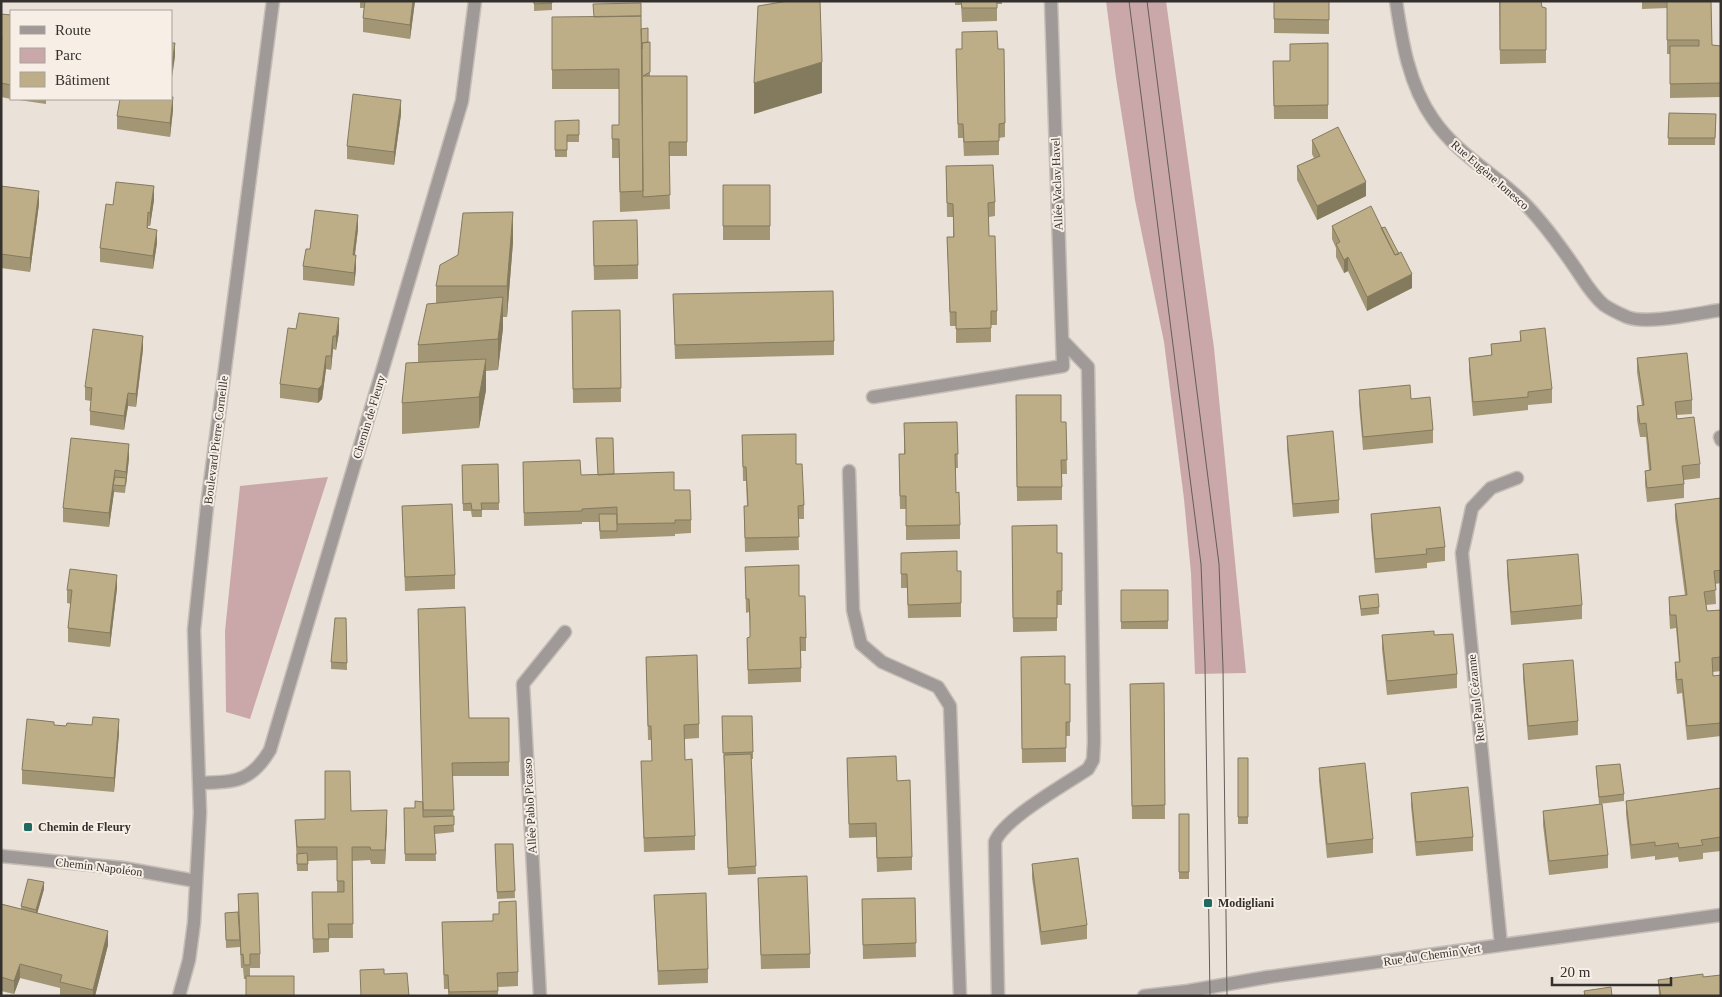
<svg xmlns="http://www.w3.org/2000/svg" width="1722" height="997" font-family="Georgia,serif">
<rect width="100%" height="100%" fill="#eae1d9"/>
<path fill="#caa8a9" d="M1106 1H1166L1214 348 1246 673 1195 674 1191 573 1184 499 1164 342 1135 200 1116 78Z
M328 477 250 719 226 712 225 631 240 486Z"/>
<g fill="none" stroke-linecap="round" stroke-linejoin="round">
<defs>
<path id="minor" d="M1396 1C1402 42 1409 85 1433 119 1459 157 1497 174 1527 206 1545 225 1561 247 1576 269 1584 281 1592 295 1604 305 1610 309 1620 314 1627 317 1647 325 1698 313 1721 310
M873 397 1063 366 1051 1
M1720 437 1721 440
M849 471 853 610 861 644 882 662 938 687 950 706 960 996
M200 783C235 782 251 782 270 750L462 101 475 1
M1 856 123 868 196 881
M1501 945 1462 553 1472 508 1491 488 1517 478
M179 996 189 960 194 923 200 813 194 630 207 506 273 1
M540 996 523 684 565 632
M998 996 995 842C1003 819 1066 784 1088 769L1093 760 1094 742 1088 367 1062 340
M1144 996 1188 991 1268 977 1721 915"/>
</defs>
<use href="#minor" stroke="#c6beb7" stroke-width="15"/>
<use href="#minor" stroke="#9f9a98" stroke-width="12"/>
<path stroke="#635d59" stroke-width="1" d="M1129 1 1201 564 1205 664 1210 996
M1147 1 1219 564 1223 668 1227 996"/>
</g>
<path fill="#a39674" d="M360 1H415L410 39 363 32V18L364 8H360Z
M534 1H552V10L534 11Z
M955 1H1002V4H997V21L962 22 961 5H955Z
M1274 1H1329V34L1274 33Z
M1499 1 1546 8V63L1500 64Z
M1642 1H1711L1712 45 1721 46V97L1670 98V54H1667V8L1642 9Z
M1 14 11 15V99L1 97Z
M552 17 641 29 648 42H650V76H687V156H669L670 209 620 212 619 158H612V125H619V89H552Z
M962 32 998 49 1005 123V137L999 138V155L964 156 963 138H958L956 49H962Z
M1328 43V119H1274L1273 61H1290Z
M12 99H46V104Z
M173 110 170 137 117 129V116Z
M1669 113 1716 114 1715 145H1668Z
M401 114 394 165 347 159V146Z
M579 120V142H567V157H555V121Z
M1312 140 1366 196 1317 220 1297 180V166L1314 158 1312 154Z
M946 166 995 202V216L989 217V236L997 311V325H991V342L956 343V326H950L947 237H953V217H947Z
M723 185H770V240H723Z
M1 186 39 204 30 272 1 268Z
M154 200 150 226H148V228L157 243 153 269 100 262V248L113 205Z
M1332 226 1412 288 1367 311 1348 271 1344 273 1336 257V248L1332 239Z
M358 229 355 255 356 269 354 286 303 280V266L310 249Z
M593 235 638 265V279L594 280Z
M513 242 507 317H503V328L498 370 486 371V390L479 428 402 434V403L418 362V345L436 303V286Z
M673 294 834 341V355L675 359Z
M620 310 621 402 573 403 572 311Z
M296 329 339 332 336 350 333 349 331 370 326 369 322 399 318 403 280 398V384Z
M1520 331 1552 389V403L1528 405V410L1473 416 1469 372V358L1491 356V344L1520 341Z
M143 349 136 407 128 406 124 430 90 425V411L91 401 85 400V387Z
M1637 358 1692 400V414L1676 415 1677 419 1700 464V478L1684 480V498L1647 502 1645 484V471L1649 470 1646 437H1640L1637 420V406H1642L1637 372Z
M1359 390 1411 399 1433 430V443L1363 450 1359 404Z
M1016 395 1061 422H1066L1067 474H1062V500L1017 501Z
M957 422 958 468H956V493L960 525V539L906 540V509H900L899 468V454H904V423Z
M742 435 796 464 804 505V519H798L799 550 745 552 744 506H747L746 481H743Z
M1287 436 1339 500V513L1293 517 1287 449Z
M129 458 125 493 114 492 109 527 63 522V508Z
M523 462 581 475 614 474 674 490 691 520V533L675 534V536L600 539 599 522H582V524L524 526Z
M498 464 499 510H482V517H472L471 511H463L462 465Z
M1721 498V583L1715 584 1716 604 1706 605 1707 611 1721 610V671L1713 672V676L1721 675V736L1687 740 1682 693 1677 694 1675 676V662H1679L1676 628 1670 629 1669 611V597L1685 596 1675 518V504Z
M402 506 455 575V589L405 591Z
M1371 514 1445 547V561L1427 563V568L1375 573 1371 527Z
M1012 526 1057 553H1062V605H1057V631L1013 632Z
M901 553 957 571H961V617L908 618 907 588H901Z
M1507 560 1582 605V619L1511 625 1507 574Z
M745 567 799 596 806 638V651H801V682L748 684 747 638 750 637V632L749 612 746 613Z
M117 588 110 647 68 642V628L71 604 67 603V590Z
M1121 590H1168V629H1121Z
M1359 596 1379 607V614L1361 616Z
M418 609 469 718H509V776H452L454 832 435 834 436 861H405L404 808H415L423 802Z
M346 618 347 670 331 669V662Z
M1382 635H1434L1457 674V688L1387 695 1382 649Z
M646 657 699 724V738L685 739V760L695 836V850L644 852 641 761H652L651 740H648Z
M1021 657 1065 684H1070V736H1066V762L1022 763Z
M1523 664 1578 721V735L1528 740 1523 678Z
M1164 683 1165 819H1132L1130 684Z
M722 716 753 752V759H751L756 874 728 875Z
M54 725 66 726 92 725 119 733 114 792 22 784V770Z
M847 758 912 857V870L877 872 876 837 849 838Z
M1238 758H1248V824H1238Z
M1596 766 1624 794V801L1599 804Z
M1319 768 1373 839V853L1327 858 1319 781Z
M1721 788V851L1703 853V859L1679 862 1678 857 1655 860V856L1631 859 1626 814V801Z
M1411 793 1473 837V851L1416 856 1411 806Z
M351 811 387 824 385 864H371L370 860 352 861 353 938H329V952L313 953 312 892H337V860L308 861V871H297L295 820 325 819Z
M1543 811 1608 855V868L1549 875 1543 825Z
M1179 814H1189V879H1179Z
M495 844H513L515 898 497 899Z
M1032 864 1087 925V939L1041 945 1032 878Z
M758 878 810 954V968L761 969Z
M44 889 37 913 108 945 95 996H60V988L20 978 14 994 1 991V904L21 909V906Z
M238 894 260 954V968H250V976L246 979H244L243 968H241L240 947 226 948 225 913 238 912Z
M654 895 708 969V983L658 985Z
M915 898 916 957 863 959 862 899Z
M499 902 518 972V986L498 987V996H448V989H444L442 922 493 921 499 914Z
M1703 977 1721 996H1659L1658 980Z"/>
<path fill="#847a5e" d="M413 1H415L410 39V25Z
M175 43V57L171 84V70Z
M822 62V93L754 114V83Z
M173 97V110L170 137V123Z
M401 100V114L394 165V152Z
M1366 182V196L1317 220V206Z
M154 186V200L150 226V213Z
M39 191V204L30 272V258Z
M513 212V242L507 317V286Z
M358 215V229L353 268V255Z
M157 230V243L153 269V256Z
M356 255V269L354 286V273Z
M1348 257V271L1344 273V260Z
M1412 274V288L1367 311V297Z
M503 297V328L498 370V339Z
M339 318V332L336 350V336Z
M143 336V349L136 407V394Z
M333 336V349L331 370V356Z
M326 356V369L322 399 318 403V389Z
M486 359V390L479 428V397Z
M128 393V406L124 430V416Z
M129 444V458L126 486V472Z
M115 470 114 485H113L114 492 109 527V513Z
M117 575V588L110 647V633Z
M119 719V733L114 792V778Z
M387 810V824L385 864V850Z
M44 882V889L36 918V910Z
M108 931V945L95 996H93V990Z
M20 964V978L14 994V981Z"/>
<path fill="#bdae87" stroke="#847a5e" d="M365 1H413L410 25 363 18Z
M534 1H552V3L534 4Z
M788 1H820L822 62 754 83 758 6Z
M961 1H997V8H962Z
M1274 1H1329V20L1274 19Z
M1500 1H1541L1542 7 1546 8V50H1500Z
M1667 1H1711L1712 45 1721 46V83L1670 84V46H1699V40H1667Z
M641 3V16L594 17 593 4Z
M1 14 11 15V85L1 83V44L2 38H1Z
M641 16 643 191 620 192 619 139H612V125H619V69L552 70V17Z
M648 28V42L642 43V49L641 29Z
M997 31 998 49H1004L1005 123 999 124V141L964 142 963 124H958L956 49H962V32Z
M650 42V72L643 76H687V142H669L670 195 643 197 642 43Z
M171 43H175L171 70Z
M1328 43V105L1274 106 1273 61H1290V44Z
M353 94 401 100 394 152 347 146Z
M171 96 173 97 170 123 117 116 120 99H171Z
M1669 113 1716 114 1715 138H1668Z
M579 120V135H567V150H555V121Z
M1338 127 1366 182 1317 206 1297 166 1320 156 1312 140Z
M993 165 995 202 988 203 989 236H995L997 311H991V328L956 329V312H950L947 237H954L953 204 947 203 946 166Z
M116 182 154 186 150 213 148 212 147 228 157 230 153 256 100 248 106 204 113 205Z
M723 185H770V226H723Z
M1 186 39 191 30 258 1 254Z
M1371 206 1395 255 1401 252 1412 274 1367 297 1348 257 1344 260 1336 244 1340 242 1332 226Z
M315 210 358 215 353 255H356L354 273 303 266 306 249H310Z
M513 212 507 286H436L440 265 458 255 463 213Z
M637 220 638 265 594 266 593 221Z
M1385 227 1399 254 1395 255 1381 228Z
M833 291 834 341 675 345 673 294Z
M503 297 498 339 418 345 427 304Z
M620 310 621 388 573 389 572 311Z
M299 313 339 318 336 336H333L331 356H326L322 385 318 389 280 384 288 328 296 329Z
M1545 328 1552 389 1528 392V397L1473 402 1469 358 1492 355 1491 344 1521 341 1520 331Z
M93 329 143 336 136 394 128 393 124 416 90 411 92 388 85 387Z
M1687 353 1692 400 1675 402 1677 419 1694 417 1700 464 1682 466 1684 484 1647 488 1645 471 1651 470 1646 423 1640 424 1637 406 1644 405 1637 358Z
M486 359 479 397 402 403 406 363Z
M1410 385 1411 399 1430 397 1433 430 1363 437 1359 390Z
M1016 395H1061V422H1066L1067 460H1061L1062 487H1017Z
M957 422 958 454H955L956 493 959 492 960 525 906 526V496H900L899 454H905L904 423Z
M1333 431 1339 500 1293 504 1287 436Z
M796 434V464H802L804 505 798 506 799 537 745 538 744 506H748L746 467H743L742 435Z
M71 438 129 444 126 472 115 470 109 513 63 508Z
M596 438H613L614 474 598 475Z
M580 460 581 475 674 472V490H690L691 520H675V523L617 524V507L582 509V511L524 513 523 462Z
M498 464 499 503H481L482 510H472L471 503 463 504 462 465Z
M115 477 126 478 125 486 113 485Z
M1721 498V570L1714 571 1716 590 1704 592 1707 611 1721 610V657L1712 658 1713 676 1721 675V723L1687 726 1682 679 1677 680 1675 662H1680L1676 615H1670L1669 597 1687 595 1675 504Z
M452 504 455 575 405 577 402 506Z
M1440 507 1445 547 1426 549 1427 554 1375 559 1371 514Z
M599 514H617V531H600Z
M1057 525V553H1062V591H1057V618H1013L1012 526Z
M957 551V571H961V603L908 605 907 574H901V553Z
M1578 554 1582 605 1511 612 1507 560Z
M799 565V596H805L806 638 800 637 801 668 748 670 747 638 750 637V618L749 599H746L745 567Z
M70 569 117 575 110 633 68 628 72 590H67Z
M1121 590H1168V621L1121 622Z
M1378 594 1379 607 1361 609 1359 596Z
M465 607 469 718H509V762L452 763 454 810H423L418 609Z
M335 618H346L347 663 331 662Z
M1434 631V635L1453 634 1457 674 1387 681 1382 635Z
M697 655 699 724 684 725 685 760 692 759 695 836 644 838 641 761H652L651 726H648L646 657Z
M1065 656V684H1070V722H1066V748L1022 749 1021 657Z
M1573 660 1578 721 1528 726 1523 664Z
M1164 683 1165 805 1132 806 1130 684Z
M722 716H752L753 752 723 753Z
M93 717 119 719 114 778 22 770 27 719 54 722V725L66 726 67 723 92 725Z
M751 754 756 866 728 868 724 755Z
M896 756 897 781 910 780 912 857 877 858 876 823 849 824 847 758Z
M1238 758H1248V817H1238Z
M1365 763 1373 839 1327 844 1319 768Z
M1620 764 1624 794 1599 797 1596 766Z
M325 771H350L351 811 387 810 385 850H371L370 847H352L353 924H328L329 939H313L312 892H344V881H337V847H297L295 820 325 819Z
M1468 787 1473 837 1416 842 1411 793Z
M1721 788V837L1701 840 1703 845 1679 848 1678 843 1655 846V842L1631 845 1626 801Z
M415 801 423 802V817L454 816V825L434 826 436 854H405L404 808H415Z
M1602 804 1608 855 1549 861 1543 811Z
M1179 814H1189V872H1179Z
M495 844H513L515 891 497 892Z
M307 853 308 864H297V854Z
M1078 858 1087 925 1041 932 1032 864Z
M807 876 810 954 761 955 758 878Z
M28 879 44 882 36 910 21 906Z
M258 893 260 954H250V965H244L243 954 241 955 238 894Z
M706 893 708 969 658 971 654 895Z
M915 898 916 943 863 945 862 899Z
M516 901 518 972 497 973 498 991 449 992 448 975H444L442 922 493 921V914H499V902Z
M1 904 108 931 93 990 60 982 62 975 20 964 14 981 1 977Z
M238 912 240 940H226L225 913Z
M384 969V974L407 973 409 996H361L360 970Z
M1703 974V977L1721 975V996H1661L1658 980Z
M246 976H294V996H246Z
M1611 987 1612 996H1585L1584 991Z"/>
<g fill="#1f6962" stroke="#f7eee6" stroke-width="2">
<rect x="23" y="822" width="10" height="10" rx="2.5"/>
<rect x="1203" y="898" width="10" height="10" rx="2.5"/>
</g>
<g text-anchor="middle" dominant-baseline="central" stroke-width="4" stroke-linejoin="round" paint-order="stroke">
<g font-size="12" fill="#34302d" stroke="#f7eee6">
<text transform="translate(1490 175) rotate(41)">Rue Eugène Ionesco</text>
<text transform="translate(1057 184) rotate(-92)">Allée Vaclav Havel</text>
<text transform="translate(369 417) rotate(-73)">Chemin de Fleury</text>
<text transform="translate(216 440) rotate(-83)">Boulevard Pierre Corneille</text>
<text transform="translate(1476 698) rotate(-96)">Rue Paul Cézanne</text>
<text transform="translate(530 806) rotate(-93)">Allée Pablo Picasso</text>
<text transform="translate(99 867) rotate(7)">Chemin Napoléon</text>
<text transform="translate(1432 955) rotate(-8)">Rue du Chemin Vert</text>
</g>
<g font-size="12" font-weight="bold" fill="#34302d" stroke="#f7eee6" text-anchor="start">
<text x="38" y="827">Chemin de Fleury</text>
<text x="1218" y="903">Modigliani</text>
</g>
</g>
<rect width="1722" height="997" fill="none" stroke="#34302d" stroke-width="5"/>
<rect x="10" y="10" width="162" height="90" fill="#f7eee6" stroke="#a9a29c"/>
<rect x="20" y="26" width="25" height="8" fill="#9f9a98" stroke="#a9a29c"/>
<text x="55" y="35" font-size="15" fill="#34302d">Route</text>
<rect x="20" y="48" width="25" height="15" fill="#caa8a9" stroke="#a9a29c"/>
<text x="55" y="60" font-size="15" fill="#34302d">Parc</text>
<rect x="20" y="72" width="25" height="15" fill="#bdae87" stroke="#a9a29c"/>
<text x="55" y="85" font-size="15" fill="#34302d">Bâtiment</text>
<path d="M1552 977v8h119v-8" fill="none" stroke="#34302d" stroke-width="2.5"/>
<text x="1560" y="977" font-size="15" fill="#34302d" stroke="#f7eee6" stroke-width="4" paint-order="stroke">20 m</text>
</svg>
